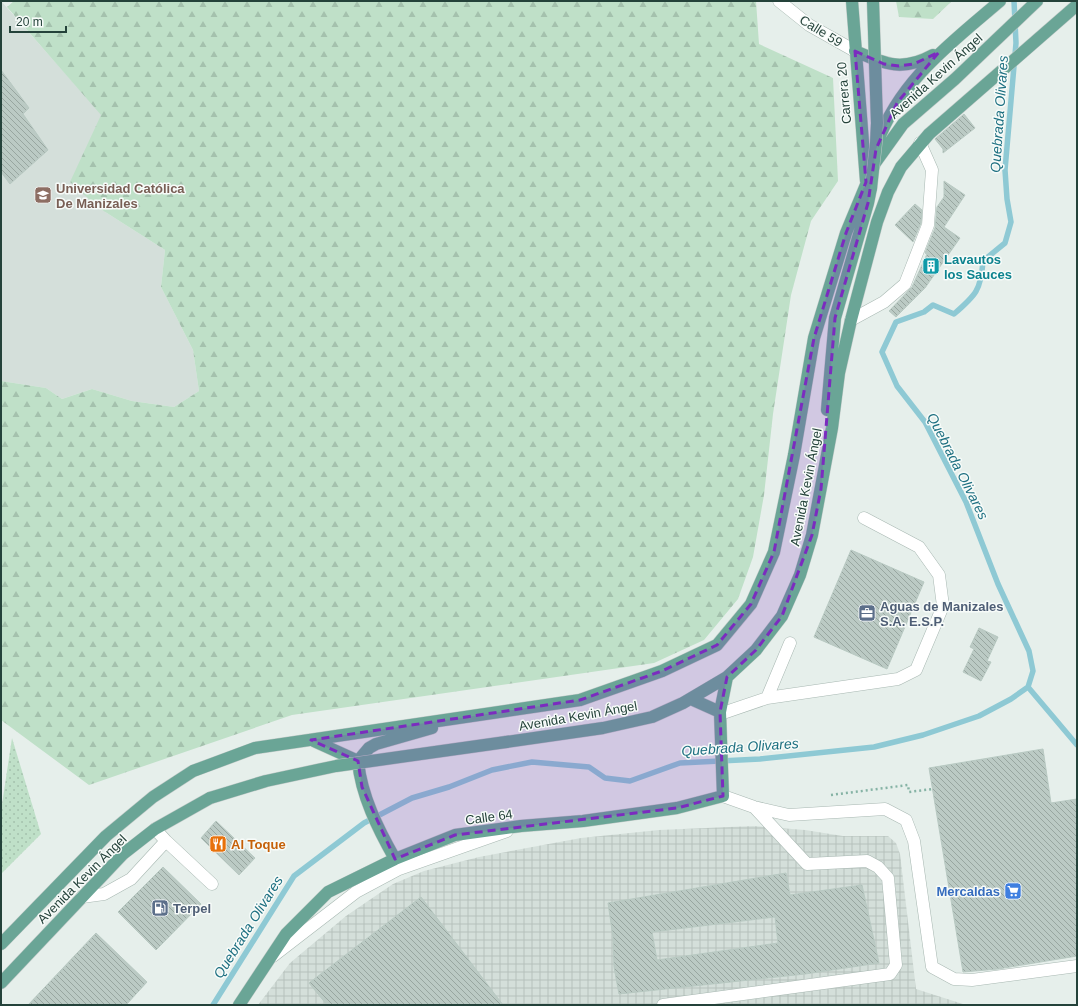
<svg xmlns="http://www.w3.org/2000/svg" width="1078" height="1006" font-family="Arial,sans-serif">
<defs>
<pattern id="industrial-grid" width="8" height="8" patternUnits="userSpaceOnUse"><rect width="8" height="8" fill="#d4dfda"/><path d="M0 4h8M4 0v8" fill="none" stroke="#b6c1bc"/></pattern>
<pattern id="grass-dots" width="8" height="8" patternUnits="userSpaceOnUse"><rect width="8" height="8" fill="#bfe0c8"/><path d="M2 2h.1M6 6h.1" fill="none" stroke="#a4c1ad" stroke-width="1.8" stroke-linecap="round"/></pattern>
<pattern id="forest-firs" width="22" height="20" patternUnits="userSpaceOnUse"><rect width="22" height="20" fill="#bfe0c8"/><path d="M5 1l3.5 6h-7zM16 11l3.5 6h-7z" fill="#a4c1ad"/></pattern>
<pattern id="building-back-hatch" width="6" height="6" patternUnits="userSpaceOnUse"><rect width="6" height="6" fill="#bbcac4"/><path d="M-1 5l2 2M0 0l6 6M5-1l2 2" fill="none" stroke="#98a6a0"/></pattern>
</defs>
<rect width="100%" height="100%" fill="#e6efeb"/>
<path fill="#d4dfda" d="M1 1 102 115 99 208 165 250 161 287 193 350 199 391 174 407 132 401 92 389 62 399 46 388 1 381Z"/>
<path fill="url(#industrial-grid)" d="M753 826 805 830 843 836H888L896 843 900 854 916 989 966 1005H258L290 963 346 916 393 884 424 871 479 857 581 838 659 830Z"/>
<path fill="url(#grass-dots)" d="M12 738 41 834 1 874V811Z"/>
<path fill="url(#forest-firs)" d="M14 1H756L759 44 833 78 838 181 811 221 791 295 773 414 764 495 753 557 738 599 704 640 654 663 292 715 89 785 1 720V381L46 388 62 399 92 389 132 401 174 407 199 391 193 350 161 287 165 250 99 208 70 182 101 115 7 7Z
M896 1H952L933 19 899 17Z"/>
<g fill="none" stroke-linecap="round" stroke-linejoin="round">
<path stroke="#8ec9d4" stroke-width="5.5" d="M1028 687 1077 745
M213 1005 294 876 364 823 412 798 449 787 492 770 532 762 589 767 605 778 630 781 680 763 760 759 874 747 923 735 979 716 1011 699 1028 687 1033 671 1029 651 998 584 966 502 925 422 897 386 882 352 896 322 924 312 933 305 954 314C976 295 981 290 983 261L1005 243 1011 222 1007 199 1005 170 1016 43 1014 1"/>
</g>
<path fill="url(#building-back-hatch)" stroke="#b8c9c2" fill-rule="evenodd" d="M1 70 29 108 23 114 48 150 10 184 1 172Z
M964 114 975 128 943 153V149L935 139Z
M944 181 965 195 944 227 960 238 925 288 896 317 889 311 912 287 927 254 925 253 935 228 937 207 944 197Z
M915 204 922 210 921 223 913 242 895 225Z
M851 550 924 582 887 669 814 637Z
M979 628 998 637 987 661 991 662 981 681 963 672 974 649 970 647Z
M1043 749 1051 803 1077 799V956L998 969 963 972 929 768Z
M216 821 255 858 239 875 201 838Z
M163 867 201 904 156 950 118 912Z
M786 873 790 895 862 885 879 963 805 974 619 994 614 967 613 937 608 903ZM775 917 778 943 657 960 652 932Z
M421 897 503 1005H327L309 983Z
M96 933 147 982 126 1005H28Z"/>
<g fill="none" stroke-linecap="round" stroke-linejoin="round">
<defs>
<path id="minor" d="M779 1 809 25 855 51
M851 320 884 302 905 284 928 225 932 170 920 143
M767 698 790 643
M720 714 767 698 898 679 916 670 943 606 939 575 919 547 864 518
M723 796 754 807 789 815 885 809 906 820 914 841 932 967 954 979 972 980 1077 966
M166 841 212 884
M82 897 104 894 131 879 166 841 155 829
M273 956 356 892 399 869 507 831
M663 1005 890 974 896 965 888 878 878 867 867 861 807 864 754 807"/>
<path id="major" d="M852 1 866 181
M855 51C885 64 902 72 933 55
M877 144C899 81 951 43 1000 1
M827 410 835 318 868 203 871 188
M691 699 720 712
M314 741 358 761
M506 742 603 728 652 717 683 703 727 677 756 650 782 616 800 575 812 535 832 428 839 373 851 320 877 222 888 192 901 167 929 134 1077 5
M395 859C378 829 361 795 358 761L369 748 376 744 432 728
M1 944 106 836 153 797 193 771 255 748 580 700 662 671 717 645 751 604 774 552 794 455 814 338 846 233 875 163 903 124 955 79 1037 1
M1 983 123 854 155 829 210 798
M239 1005 286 934 328 892 395 859 455 835 521 826 583 821 677 808 723 796 720 712 727 677"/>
</defs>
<use href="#minor" stroke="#a8b8b2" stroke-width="13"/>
<use href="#major" stroke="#c2cac8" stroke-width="13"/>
<path stroke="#86b3a5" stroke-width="2.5" stroke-dasharray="2 3" stroke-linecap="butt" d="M831 795 908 785 909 792 933 789"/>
<use href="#minor" stroke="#fff" stroke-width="12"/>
<use href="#major" stroke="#6aa596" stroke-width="12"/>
<defs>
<path id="major-bridge" d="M871 188 876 143 877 123 873 1
M210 798 266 781 336 766 506 742"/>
</defs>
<use href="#major-bridge" stroke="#c2cac8" stroke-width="13" stroke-linecap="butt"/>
<use href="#major-bridge" stroke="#6aa596" stroke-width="12"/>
</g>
<path fill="#7b2cbf" fill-opacity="0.2" stroke="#7b2cbf" stroke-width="3" stroke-dasharray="8 5" stroke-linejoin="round" d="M855 51 884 64 899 66 914 64 939 52 897 103 876 149 868 203 835 318 821 489 812 535 782 616 756 650 727 677 720 712 723 796 677 808 455 835 395 859 362 787 358 761 311 740 580 700 662 671 717 645 751 604 774 552 814 338 846 233 866 182Z"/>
<defs>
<symbol id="university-square" viewBox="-11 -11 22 22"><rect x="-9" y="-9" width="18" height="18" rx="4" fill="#8d6e63" stroke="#f7fbf9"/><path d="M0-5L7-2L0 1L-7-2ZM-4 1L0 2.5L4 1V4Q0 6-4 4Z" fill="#fff"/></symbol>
<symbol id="building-square" viewBox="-11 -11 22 22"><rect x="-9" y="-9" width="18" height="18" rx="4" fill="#0f9aa8" stroke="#f7fbf9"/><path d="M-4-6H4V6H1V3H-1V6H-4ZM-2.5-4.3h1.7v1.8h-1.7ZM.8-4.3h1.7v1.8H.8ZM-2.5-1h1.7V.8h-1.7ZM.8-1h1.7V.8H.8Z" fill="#fff"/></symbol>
<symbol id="office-square" viewBox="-11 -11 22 22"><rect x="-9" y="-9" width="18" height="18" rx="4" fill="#5c6f8a" stroke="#f7fbf9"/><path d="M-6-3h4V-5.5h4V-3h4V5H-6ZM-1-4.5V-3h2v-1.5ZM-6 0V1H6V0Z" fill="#fff"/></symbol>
<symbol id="restaurant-square" viewBox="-11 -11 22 22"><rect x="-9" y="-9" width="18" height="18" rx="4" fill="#e8710a" stroke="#f7fbf9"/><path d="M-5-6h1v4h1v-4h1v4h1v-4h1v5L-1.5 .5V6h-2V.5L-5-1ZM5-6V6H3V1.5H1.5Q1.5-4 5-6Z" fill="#fff"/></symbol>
<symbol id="supermarket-square" viewBox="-11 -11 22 22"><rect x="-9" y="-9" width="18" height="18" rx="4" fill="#3f7fe0" stroke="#f7fbf9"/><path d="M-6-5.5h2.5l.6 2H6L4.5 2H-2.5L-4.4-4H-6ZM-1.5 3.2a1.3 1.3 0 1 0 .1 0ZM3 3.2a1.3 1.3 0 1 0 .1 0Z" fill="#fff"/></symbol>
<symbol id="fuel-square" viewBox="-11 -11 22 22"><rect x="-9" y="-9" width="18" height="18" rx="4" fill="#5c6f8a" stroke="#f7fbf9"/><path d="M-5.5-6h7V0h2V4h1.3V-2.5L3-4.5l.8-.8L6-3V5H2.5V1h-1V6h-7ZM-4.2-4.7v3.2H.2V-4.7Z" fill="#fff"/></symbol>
</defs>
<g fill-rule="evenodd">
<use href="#university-square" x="33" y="185" width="20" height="20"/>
<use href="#building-square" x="921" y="256" width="20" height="20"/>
<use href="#office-square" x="857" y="603" width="20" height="20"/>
<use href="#restaurant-square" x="208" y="834" width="20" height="20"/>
<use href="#supermarket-square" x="1003" y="881" width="20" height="20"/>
<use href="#fuel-square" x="150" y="898" width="20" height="20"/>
</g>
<g text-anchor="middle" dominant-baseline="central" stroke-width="3" stroke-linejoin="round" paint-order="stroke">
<g font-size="13" fill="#24423a" stroke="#f7fbf9">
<text transform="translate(821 31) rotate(32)">Calle 59</text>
<text transform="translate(936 76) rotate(-42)">Avenida Kevin Ángel</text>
<text transform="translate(844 93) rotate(-95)">Carrera 20</text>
<text transform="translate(806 487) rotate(-79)">Avenida Kevin Ángel</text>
<text transform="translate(578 716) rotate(-10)">Avenida Kevin Ángel</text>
<text transform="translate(489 817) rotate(-8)">Calle 64</text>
<text transform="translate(82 879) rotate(-45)">Avenida Kevin Ángel</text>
</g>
<g font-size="13" font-weight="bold" fill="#785e54" stroke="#f7fbf9" text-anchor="start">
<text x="56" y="188">Universidad Católica<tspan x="56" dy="15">De Manizales</tspan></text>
</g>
<g font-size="13" font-weight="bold" fill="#0d838f" stroke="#f7fbf9" text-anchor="start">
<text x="944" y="259">Lavautos<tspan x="944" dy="15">los Sauces</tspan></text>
</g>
<g font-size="13" font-weight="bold" fill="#4e5e75" stroke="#f7fbf9" text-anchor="start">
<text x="880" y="606">Aguas de Manizales<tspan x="880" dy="15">S.A. E.S.P.</tspan></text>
<text x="173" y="908">Terpel</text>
</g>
<g font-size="13" font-weight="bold" fill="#c56008" stroke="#f7fbf9" text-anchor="start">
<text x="231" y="844">Al Toque</text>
</g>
<g font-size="13" font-weight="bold" fill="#366cbe" stroke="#f7fbf9" text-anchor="end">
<text x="1000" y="891">Mercaldas</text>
</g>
<g font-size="14" font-style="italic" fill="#1c6f80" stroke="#f7fbf9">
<text transform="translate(999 114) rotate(-86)">Quebrada Olivares</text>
<text transform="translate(958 466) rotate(63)">Quebrada Olivares</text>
<text transform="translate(740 747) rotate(-4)">Quebrada Olivares</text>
<text transform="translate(248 927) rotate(-58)">Quebrada Olivares</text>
</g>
</g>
<rect width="1078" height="1006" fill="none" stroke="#24423a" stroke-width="4"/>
<path d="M10 26v6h56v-6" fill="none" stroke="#24423a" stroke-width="2"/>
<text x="16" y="26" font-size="12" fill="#24423a" stroke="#f7fbf9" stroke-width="3" paint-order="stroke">20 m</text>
</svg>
